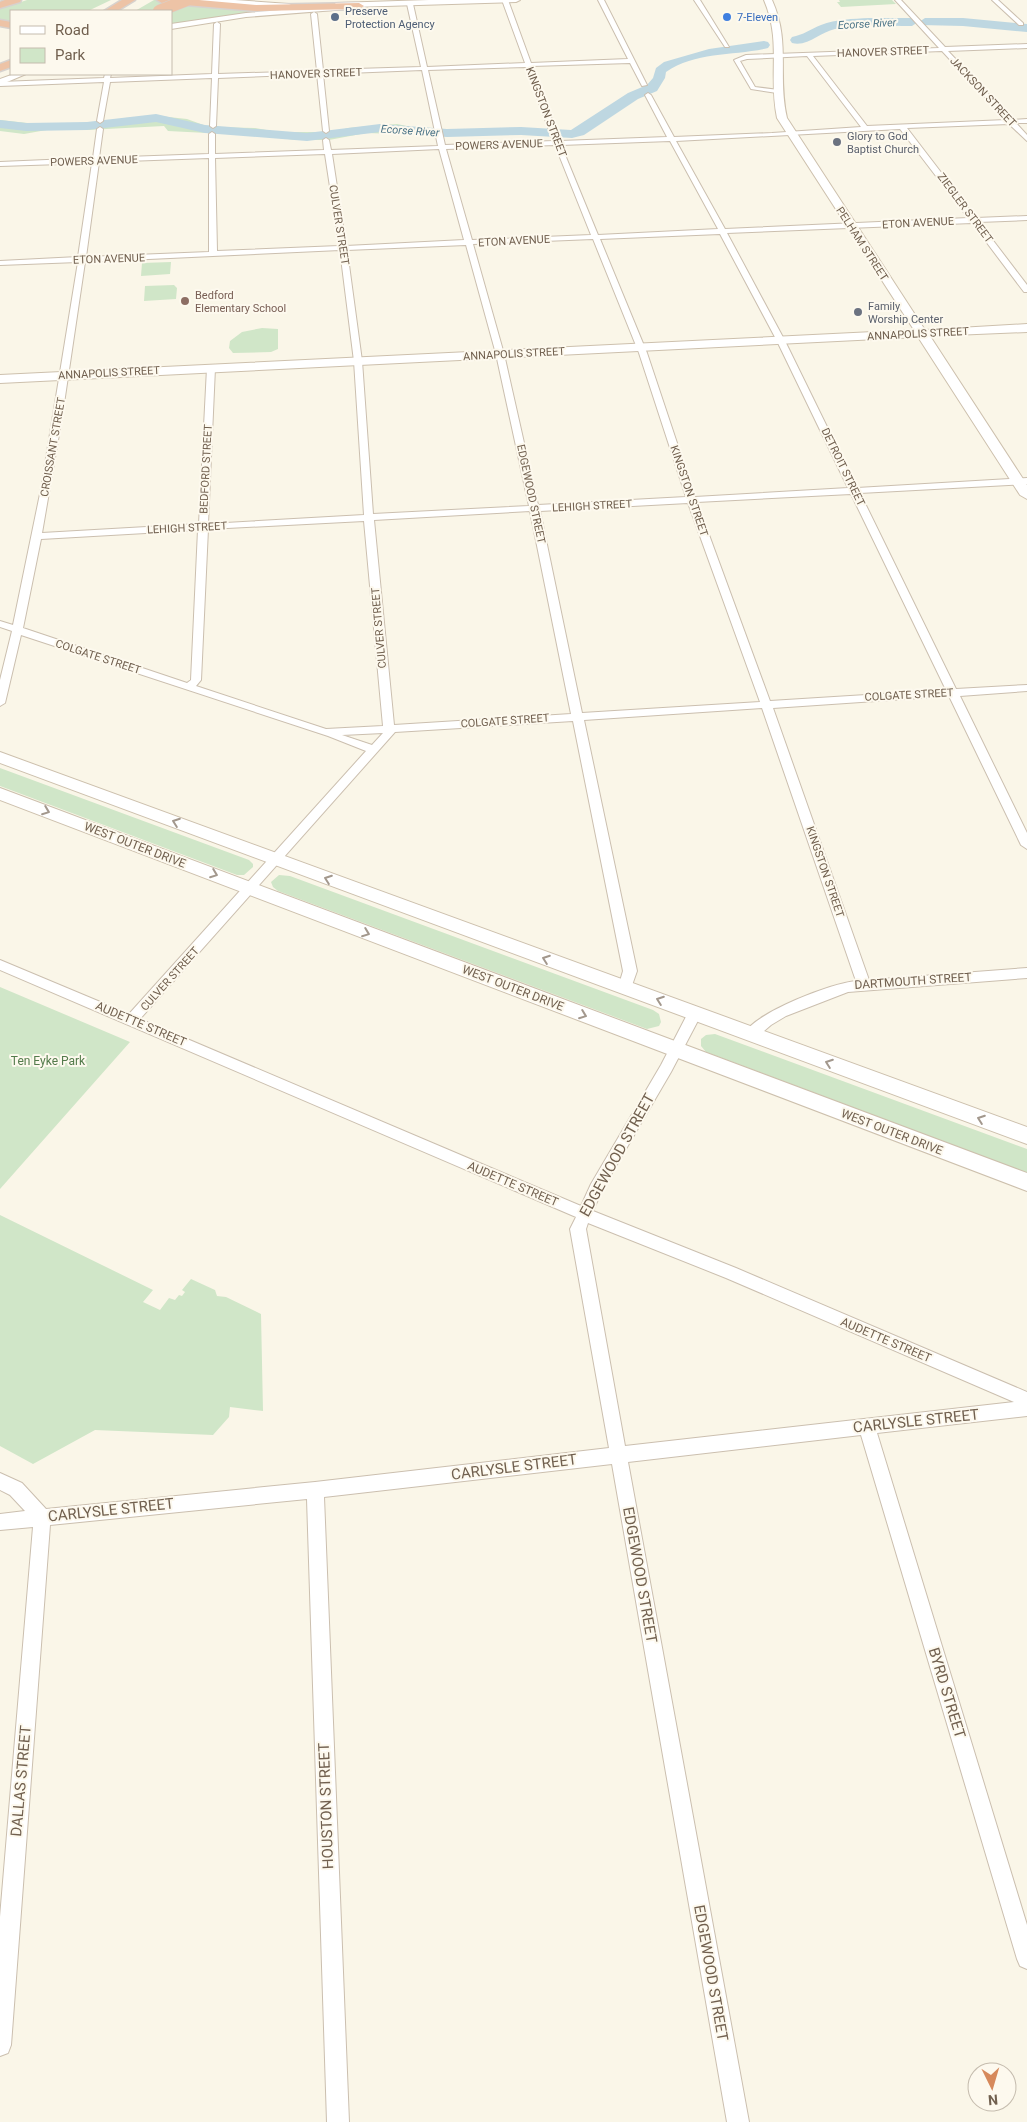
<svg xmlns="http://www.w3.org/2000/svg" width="1027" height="2122" font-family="Roboto,sans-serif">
<rect width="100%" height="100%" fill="#faf6e8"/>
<path fill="#d0e6c8" d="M27 0H111L88 11H11V24L0 21V9Z
M154 0H235L252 2V10L248 13 171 26V11H135Z
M839 0H892L896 4 841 7 837 2H840Z
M159 116 187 119 209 127 255 128 278 132H335L348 128 397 124 431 131V135L366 133 329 140H296L265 136 168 131 164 126 87 130 52 129 24 134 0 131V120L46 125 110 122 125 118Z
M171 262 170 274 141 276 142 263Z
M174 285 177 288 176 299 144 301 145 286Z
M262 328 278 329V349L271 352 233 353 229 348 230 341 242 332Z
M0 768 249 860 253 864V867L244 875H237L0 786Z
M279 875 290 876 653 1010 659 1014 661 1022 659 1026 647 1029 278 891 273 887 271 882Z
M0 987 130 1042 0 1189Z
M715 1034 1027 1149V1173L706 1052 701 1046V1039L706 1035Z
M0 1215 153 1290 143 1302 160 1310 169 1298 175 1300 179 1295 182 1296 185 1292 182 1290 191 1279 215 1290 217 1296 226 1297 261 1314 263 1411 230 1407 229 1417 213 1435 95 1430 33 1464 0 1446Z"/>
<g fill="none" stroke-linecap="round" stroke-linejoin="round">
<path fill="#bed7e1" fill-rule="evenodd" d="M869 18H912L918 22 912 26C887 26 860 23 835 29 820 32 808 47 792 43L790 40 792 37C803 35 811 29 821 25 836 19 853 19 869 18Z
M925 18H963L1027 24V32L963 26 921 25 919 22Z
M764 41 768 42 770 45 768 48C734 56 696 51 666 72L665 78 657 91 638 99 584 135 572 138 521 135 447 137 380 132 307 141 205 133 156 122 87 130 26 131 0 128V120L26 123 87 122 156 114 205 125 307 133 380 124 447 129 521 127 571 130 628 93 647 85 653 78 656 68 664 62 709 49Z"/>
<defs>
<path id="street" d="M502 0H508L531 63 628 59 598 0H604L647 85 642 86 630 63 532 66 560 141 667 137 645 95 648 93 651 95 674 137 772 133 861 127 807 56 747 59 740 61 755 87 779 90V92L777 93 751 89 734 60 746 55 939 48 895 0H901L945 47 1027 44V48L948 51 1013 120 1027 119V123H1016L1027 135V141L1009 124 907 128 976 218 1027 216V220L979 222 1027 285V292H1024L972 223 727 233 785 341 857 488 1027 478V484L860 493 956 689 1027 685V691L960 696 1027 833V849L1021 845 949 696 773 708 869 980 1027 968V978L848 992 786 1016 771 1025 756 1038H746L744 1034C756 1012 832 983 856 981L762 708 584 720 637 971 630 991H620L618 988 623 971 573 721 395 732 140 1019 581 1206 591 1184 661 1065 690 1009H700L702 1013 671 1072 602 1190 593 1211 736 1268 1027 1392V1416L877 1433 1027 1925V1969L1020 1966 1017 1959 861 1435 628 1462 749 2122H727L612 1464 324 1497 349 2122H327L307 1499 50 1525 11 2045 8 2053 0 2056V1917L33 1527 0 1530V1514L25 1511 10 1495 0 1490V1473L22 1483 46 1509 315 1482 609 1448 570 1229 576 1217 0 970V960L129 1014 366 751 328 736 21 635 5 703 0 706V680L12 631 0 627V621L13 625 41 489 78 262 0 265V261L78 257 92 163 0 166V162L93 158 97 129 100 127 103 129 99 158 209 154V134L212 132 215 134V154L324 150 323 140 326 138 329 140 331 150 438 146 422 70 323 74 329 131 326 133 323 131 317 74 218 78 216 126 213 128 210 126 212 78 110 82 103 121 100 123 97 121 104 82 0 86V82L104 78 105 74H111L110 78 212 74 214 24 217 22 220 24 218 74 317 71 311 14 314 12 317 14 323 70 421 67 407 4 410 2 413 4 427 67 525 63ZM942 51 1006 120 867 126 813 56ZM526 67 553 141 445 145 428 70ZM900 129 968 218 725 229 676 141ZM670 141 718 229 598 235 561 145ZM555 145 591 235 472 240 446 149ZM439 149 464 240 346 246 332 154ZM325 154 339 246 217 251 215 158ZM209 158V252L86 257 99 162ZM720 234 777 341 848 488 695 497 647 353 600 239ZM593 239 639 353 686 497 538 505 504 354 473 244ZM466 245 496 354 529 506 373 514 362 361 347 250ZM340 250 354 361 364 515 208 524 215 368 211 365 207 368 199 524 42 533 62 417 85 262ZM851 494 946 690 770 701 697 502ZM688 503 760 702 582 713 540 511ZM530 511 571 714 394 725 374 520ZM364 521 383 726 326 729 196 686 201 680 208 529ZM198 530 191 680 187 683 23 628 41 539ZM383 733 372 745 342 735ZM588 1223 726 1278 1014 1402 625 1446 586 1229Z
M694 0H700L729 47H725Z
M992 0H998L1023 23V25H1019Z"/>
<path id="secondary" d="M195 0H235L289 4 293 6 289 8 199 2Z
M429 0H520L516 2 352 7 348 9 246 17 171 29V24L246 13 332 6 336 3Z
M764 0H772C791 42 777 75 787 118L925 330 1027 324V332L930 336 1027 485V499L1020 495 918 337 0 383V375L914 330 777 118C768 75 782 42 764 0Z
M14 74H26L0 85V79Z
M0 752 1027 1127V1144L0 763Z
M0 788 1027 1173V1191L0 800Z"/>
<path id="highway" d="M5 0H21L20 2 0 8V2Z
M122 0H135L117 11H104Z
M157 0H199L256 5 359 3 364 6 359 9 256 11 162 3Z
M0 20 11 22V28L0 26Z
M11 60V67L0 71V64Z"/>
</defs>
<use href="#street" stroke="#cbbfaf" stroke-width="2"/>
<use href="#secondary" stroke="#cdc0ad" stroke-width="2"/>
<use href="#highway" stroke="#d7d2ce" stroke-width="3"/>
<use href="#street" fill="#fff" fill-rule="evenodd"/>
<use href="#secondary" fill="#fff" fill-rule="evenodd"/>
<use href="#highway" fill="#edc3a6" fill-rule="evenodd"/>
<defs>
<path id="highway-bridge" d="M159 11 187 0"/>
</defs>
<use href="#highway-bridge" stroke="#d7d2ce" stroke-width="13" stroke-linecap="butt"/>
<use href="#highway-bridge" stroke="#edc3a6" stroke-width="12"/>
</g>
<defs><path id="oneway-chevron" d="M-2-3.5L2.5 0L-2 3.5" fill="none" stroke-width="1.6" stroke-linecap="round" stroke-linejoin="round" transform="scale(1.25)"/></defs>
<g stroke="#a3988d">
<use href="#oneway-chevron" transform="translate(46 811) rotate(21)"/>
<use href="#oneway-chevron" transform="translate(176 822) rotate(-160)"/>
<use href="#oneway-chevron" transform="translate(214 874) rotate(21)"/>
<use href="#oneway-chevron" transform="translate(328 879) rotate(-160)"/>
<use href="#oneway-chevron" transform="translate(366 933) rotate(21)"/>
<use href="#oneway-chevron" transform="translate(546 959) rotate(-160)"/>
<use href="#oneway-chevron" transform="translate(660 1000) rotate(-160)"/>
<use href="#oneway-chevron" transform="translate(583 1015) rotate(21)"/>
<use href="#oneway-chevron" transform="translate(829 1063) rotate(-160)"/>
<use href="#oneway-chevron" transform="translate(981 1119) rotate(-160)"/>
</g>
<circle fill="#5c6f8a" stroke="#fdf9ee" stroke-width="2" cx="335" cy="17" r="5"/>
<circle fill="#3f7fe0" stroke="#fdf9ee" stroke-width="2" cx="727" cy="17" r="5"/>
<g fill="#6b7280" stroke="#fdf9ee" stroke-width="2">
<circle cx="837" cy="142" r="5"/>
<circle cx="858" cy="312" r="5"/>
</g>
<circle fill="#8d6e63" stroke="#fdf9ee" stroke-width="2" cx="185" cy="301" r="5"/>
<g text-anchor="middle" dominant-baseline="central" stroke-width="4" stroke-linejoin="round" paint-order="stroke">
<g font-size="11" fill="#4e5e75" stroke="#fdf9ee" text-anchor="start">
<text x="345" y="11">Preserve<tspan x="345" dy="13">Protection Agency</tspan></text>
</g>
<g font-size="11" fill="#366cbe" stroke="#fdf9ee" text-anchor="start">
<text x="737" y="17">7-Eleven</text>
</g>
<g font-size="11" font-style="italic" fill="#4e7689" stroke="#fdf9ee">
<text transform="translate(867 24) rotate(-3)">Ecorse River</text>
<text transform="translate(410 131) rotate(4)">Ecorse River</text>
</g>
<g font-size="11" fill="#71604f" stroke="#fdf9ee">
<text transform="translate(883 52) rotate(-2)">HANOVER STREET</text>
<text transform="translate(316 74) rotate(-2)">HANOVER STREET</text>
<text transform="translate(983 92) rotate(47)">JACKSON STREET</text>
<text transform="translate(546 112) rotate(69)">KINGSTON STREET</text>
<text transform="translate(499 145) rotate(-2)">POWERS AVENUE</text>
<text transform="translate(94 161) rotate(-2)">POWERS AVENUE</text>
<text transform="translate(965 208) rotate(53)">ZIEGLER STREET</text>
<text transform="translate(918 223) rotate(-3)">ETON AVENUE</text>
<text transform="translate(339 225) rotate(81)">CULVER STREET</text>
<text transform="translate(514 241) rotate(-3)">ETON AVENUE</text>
<text transform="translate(862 244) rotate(57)">PELHAM STREET</text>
<text transform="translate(109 259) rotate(-2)">ETON AVENUE</text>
<text transform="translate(918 334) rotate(-3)">ANNAPOLIS STREET</text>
<text transform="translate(514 354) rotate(-3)">ANNAPOLIS STREET</text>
<text transform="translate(109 373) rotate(-3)">ANNAPOLIS STREET</text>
<text transform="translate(53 447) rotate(-80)">CROISSANT STREET</text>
<text transform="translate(843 467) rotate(64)">DETROIT STREET</text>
<text transform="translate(206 469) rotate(-87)">BEDFORD STREET</text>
<text transform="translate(689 491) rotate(71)">KINGSTON STREET</text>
<text transform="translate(531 494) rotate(78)">EDGEWOOD STREET</text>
<text transform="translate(592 506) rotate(-3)">LEHIGH STREET</text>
<text transform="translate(187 528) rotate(-3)">LEHIGH STREET</text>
<text transform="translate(379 628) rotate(-95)">CULVER STREET</text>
<text transform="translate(98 657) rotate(18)">COLGATE STREET</text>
<text transform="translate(909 695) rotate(-3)">COLGATE STREET</text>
<text transform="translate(505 721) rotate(-4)">COLGATE STREET</text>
<text transform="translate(825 872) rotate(71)">KINGSTON STREET</text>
<text transform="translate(170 979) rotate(-48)">CULVER STREET</text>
</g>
<g font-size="11" fill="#5b616d" stroke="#fdf9ee" text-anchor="start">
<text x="847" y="136">Glory to God<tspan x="847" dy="13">Baptist Church</tspan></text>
<text x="868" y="306">Family<tspan x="868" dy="13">Worship Center</tspan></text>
</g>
<g font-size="11" fill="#785e54" stroke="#fdf9ee" text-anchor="start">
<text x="195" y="295">Bedford<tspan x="195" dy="13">Elementary School</tspan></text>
</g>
<g font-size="12" fill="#71604f" stroke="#fdf9ee">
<text transform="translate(135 845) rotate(21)">WEST OUTER DRIVE</text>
<text transform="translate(913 981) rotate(-4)">DARTMOUTH STREET</text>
<text transform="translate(513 988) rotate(21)">WEST OUTER DRIVE</text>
<text transform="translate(141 1024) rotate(23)">AUDETTE STREET</text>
<text transform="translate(892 1132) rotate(21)">WEST OUTER DRIVE</text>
<text transform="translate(513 1184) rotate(23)">AUDETTE STREET</text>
<text transform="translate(886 1340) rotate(23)">AUDETTE STREET</text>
</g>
<g font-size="12" fill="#537b4b" stroke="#fdf9ee">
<text x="48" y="1061">Ten Eyke Park</text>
</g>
<g font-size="15" fill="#71604f" stroke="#fdf9ee">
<text transform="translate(617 1155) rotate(-61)">EDGEWOOD STREET</text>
<text transform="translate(916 1421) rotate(-6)">CARLYSLE STREET</text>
<text transform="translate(514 1467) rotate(-7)">CARLYSLE STREET</text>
<text transform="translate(111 1510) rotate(-6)">CARLYSLE STREET</text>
<text transform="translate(640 1575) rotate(80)">EDGEWOOD STREET</text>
<text transform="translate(947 1693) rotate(73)">BYRD STREET</text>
<text transform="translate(21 1781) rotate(-85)">DALLAS STREET</text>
<text transform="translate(326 1806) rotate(-92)">HOUSTON STREET</text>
<text transform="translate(711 1973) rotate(80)">EDGEWOOD STREET</text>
</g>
</g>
<rect x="10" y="10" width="162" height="65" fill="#fdf9ee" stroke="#c5bcae"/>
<rect x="20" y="26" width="25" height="8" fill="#ffffff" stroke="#c5bcae"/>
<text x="55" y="35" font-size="15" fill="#71604f">Road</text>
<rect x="20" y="48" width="25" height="15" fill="#d0e6c8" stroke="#c5bcae"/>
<text x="55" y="60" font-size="15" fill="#71604f">Park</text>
<g transform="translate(992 2087) rotate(175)"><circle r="24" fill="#fdf9ee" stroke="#c5bcae"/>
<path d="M0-4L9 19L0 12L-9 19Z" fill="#d6895b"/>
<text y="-8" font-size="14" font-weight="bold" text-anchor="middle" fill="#71604f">N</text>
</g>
</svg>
